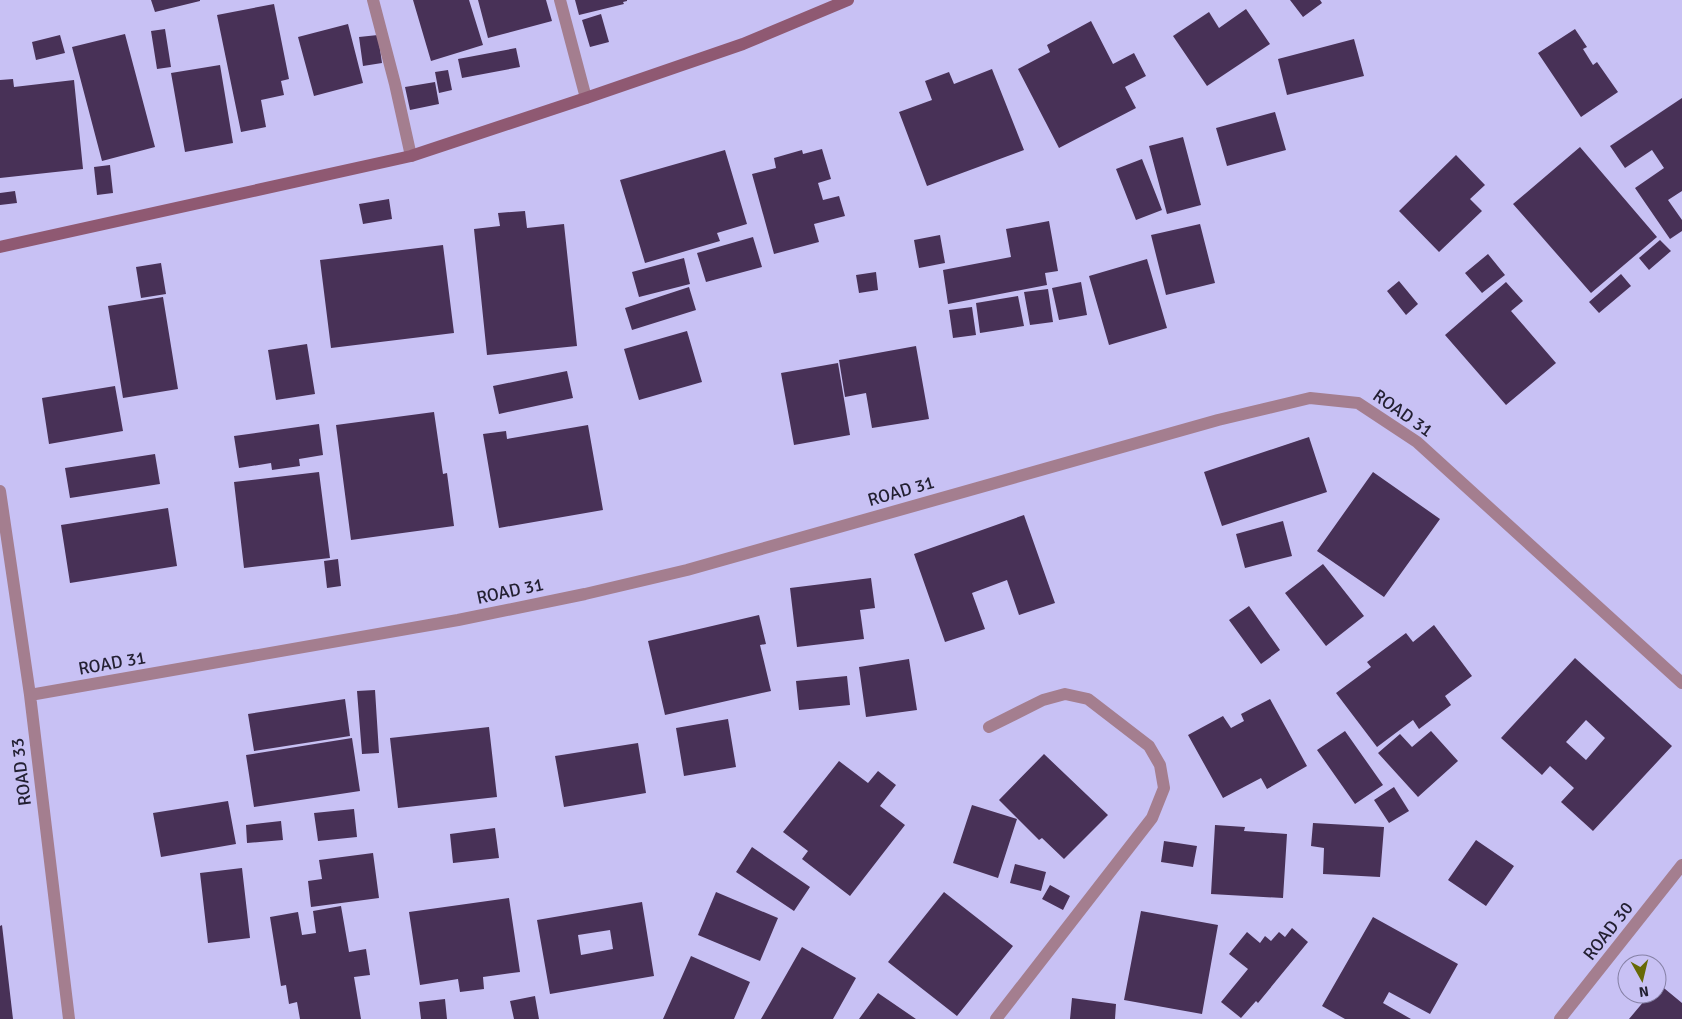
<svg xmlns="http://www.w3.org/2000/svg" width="1682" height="1019" font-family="Signika,sans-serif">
<rect width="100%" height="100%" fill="#c8c1f4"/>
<path fill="#483157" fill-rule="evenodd" d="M151 0H200V1L155 12Z
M413 0H469L483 45 431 61Z
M478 0H546L552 21 488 38Z
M575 0H627V1L623 2 624 4 579 15Z
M1290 0H1320L1322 3 1303 17Z
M274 4 289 79 281 81 284 95 261 100 266 127 241 132 217 15Z
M1246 9 1270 44 1207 86 1173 36 1209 12 1219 28Z
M601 14 609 42 590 47 582 20Z
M1091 21 1113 64 1134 53 1146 76 1125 87 1136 108 1059 148 1018 69 1050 52 1047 45Z
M348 24 363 83 314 96 298 37Z
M165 29 171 67 157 69 151 31Z
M1575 29 1587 47 1583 49 1593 65 1597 62 1618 92 1581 117 1538 53Z
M125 34 155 147 102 161 72 47Z
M60 35 65 53 36 60 32 42Z
M378 35 382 63 363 66 359 37Z
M1354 39 1364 76 1287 95 1278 59Z
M516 48 520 67 462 78 458 59Z
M220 65 233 143 185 152 171 73Z
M992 69 1024 150 927 186 899 112 932 100 925 81 949 72 954 84Z
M448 70 452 90 439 93 435 72Z
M13 79 14 87 74 80 83 169 0 178V80Z
M435 82 439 104 410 110 405 87Z
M1682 98V191L1668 200 1682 220V231L1670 239 1635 188 1664 168 1652 150 1625 168 1610 146Z
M1275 112 1286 150 1227 166 1216 128Z
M1183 137 1201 205 1167 214 1149 146Z
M1580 147 1657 237 1591 293 1513 204Z
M822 149 831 179 818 183 823 200 839 196 845 216 814 224 819 242 774 254 752 174 776 168 774 158 802 150 803 154Z
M725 150 747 224 717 233 720 241 645 263 620 180Z
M1456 155 1485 185 1470 199 1482 211 1439 252 1399 211Z
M1142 159 1162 210 1136 220 1116 169Z
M110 165 113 193 97 195 94 167Z
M15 191 17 203 0 205V193Z
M389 199 392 219 363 224 359 204Z
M525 211 527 228 564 224 577 346 487 355 474 229 500 226 498 213Z
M1049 221 1058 271 1045 273 1047 285 948 304 943 270 1011 257 1006 229Z
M1200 224 1215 283 1166 295 1151 235Z
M940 235 945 263 919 268 914 240Z
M753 237 762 267 706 282 697 253Z
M1660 240 1671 251 1649 270 1639 258Z
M443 245 454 333 331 348 320 260Z
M1488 254 1505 275 1482 293 1465 273Z
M684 258 690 284 639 297 632 272Z
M1147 259 1167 328 1109 345 1089 276Z
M161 263 166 294 141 298 136 267Z
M876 272 878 290 859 293 856 275Z
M1621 274 1631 286 1599 313 1589 302Z
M1399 281 1418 304 1406 315 1387 291Z
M1081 282 1087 315 1059 320 1052 288Z
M1506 282 1523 301 1511 311 1556 363 1506 405 1445 335Z
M689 287 696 310 632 330 625 308Z
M1048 289 1053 322 1030 325 1024 292Z
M1018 296 1024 326 980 333 976 303Z
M163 297 178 389 123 398 108 306Z
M972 307 976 335 953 338 949 310Z
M687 331 702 382 639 400 624 349Z
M307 344 315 394 276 400 268 350Z
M916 346 929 419 872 428 866 393 845 397 839 360Z
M838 363 850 435 794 445 781 373Z
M567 371 573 398 499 414 493 386Z
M115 386 123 431 49 444 42 398Z
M434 412 443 474 447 473 454 526 351 540 336 425Z
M319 424 323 455 299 459 300 466 272 470 271 463 239 468 234 436Z
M588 425 603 510 499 528 483 434 506 431 507 439Z
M1309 437 1327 492 1222 526 1204 472Z
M155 454 160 484 70 498 65 468Z
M319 472 330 558 244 568 234 482Z
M1373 472 1440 519 1384 597 1317 551Z
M168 508 177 566 70 583 61 525Z
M1024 515 1055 603 1019 615 1007 580 972 593 985 629 945 642 914 554Z
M1283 521 1292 556 1245 568 1236 534Z
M338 559 341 586 327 588 324 561Z
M1323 564 1364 616 1326 646 1285 593Z
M871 578 875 608 860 610 864 639 797 647 790 588Z
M1249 606 1280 650 1261 664 1229 620Z
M759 615 766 644 760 645 771 691 665 715 648 641Z
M1434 625 1472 676 1445 696 1451 705 1419 729 1413 720 1377 747 1336 693 1371 667 1367 662 1406 633 1413 642Z
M1575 658 1672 746 1593 831 1561 802 1574 788 1550 766 1542 775 1501 738ZM1586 720 1605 738 1586 760 1566 742Z
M909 659 917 710 866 717 859 667Z
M847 676 850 705 799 710 796 681Z
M375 690 379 753 362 754 357 691Z
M345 699 350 736 254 751 248 714Z
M1270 699 1307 766 1267 789 1261 778 1223 798 1188 735 1223 716 1231 728 1244 721 1241 714Z
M728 719 736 767 684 776 676 728Z
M489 727 497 797 398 808 390 738Z
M1345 731 1383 785 1355 804 1317 750Z
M1431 731 1458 761 1418 797 1378 753 1400 734 1412 747Z
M352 738 360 791 254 807 246 755Z
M638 743 646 793 564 807 555 756Z
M1044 754 1108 815 1064 859 1042 838 1039 840 999 800Z
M839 761 868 783 878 771 896 785 880 806 905 825 850 896 802 859 808 851 783 832Z
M1394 787 1409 811 1389 823 1374 800Z
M228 801 236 844 161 857 153 813Z
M972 805 1017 819 998 878 953 863Z
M354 809 357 837 318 841 314 813Z
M281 821 283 840 247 843 246 825Z
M1313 823 1384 827 1380 877 1323 874 1324 848 1311 846Z
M1215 825 1245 827 1244 831 1287 834 1283 898 1211 894Z
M495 828 499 858 453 863 450 834Z
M1476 840 1514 866 1486 906 1448 880Z
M1164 841 1197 846 1193 867 1161 862Z
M752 847 810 887 794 911 736 872Z
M373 853 379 898 311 907 308 881 322 879 319 860Z
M1015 864 1046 872 1041 891 1010 883Z
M242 868 250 938 208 943 200 873Z
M1050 885 1070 896 1063 910 1042 899Z
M716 892 778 918 760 961 698 935Z
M944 892 1013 946 957 1016 888 962Z
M509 898 520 972 483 977 484 989 460 992 458 979 420 985 409 912Z
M642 902 654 976 550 994 537 920ZM610 930 613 949 581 955 578 935Z
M341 906 349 952 366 949 370 975 354 977 361 1019H300L297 1002 289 1004 286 985 281 986 270 917 298 912 302 935 316 933 313 911Z
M1141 911 1218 925 1202 1014 1124 1000Z
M1373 917 1458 964 1430 1014 1389 992 1383 1003 1411 1019H1345L1322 1006Z
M2 925 13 1019H0V926Z
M1292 928 1308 942 1258 1003 1256 1001 1241 1018 1221 1002 1248 969 1229 954 1247 932 1260 943 1265 936 1271 941 1279 932 1285 937Z
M802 947 856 978 833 1019H761Z
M691 956 750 982 734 1019H663Z
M1659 984 1682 1003V1019H1629L1650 994H1657V986Z
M878 993 916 1019H859Z
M535 996 539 1019H514L510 1001Z
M1072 998 1116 1004 1115 1019H1070Z
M445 999 447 1019H421L419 1002Z"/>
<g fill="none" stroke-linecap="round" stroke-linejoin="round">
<path stroke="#a47e8f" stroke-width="12" d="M373 0 395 84 411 156"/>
<path stroke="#a47e8f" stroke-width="12" d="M560 0 586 98
M0 491 30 695 69 1019
M30 695 458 620 585 594 687 570 1218 420 1310 398 1358 403 1417 442 1682 683
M989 727 1043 700 1065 694 1088 699 1149 746 1160 765 1164 788 1152 818 996 1019
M1560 1019 1682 865"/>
<path stroke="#8f5972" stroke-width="12" d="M0 247 411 156 586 98 743 44 848 0"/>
</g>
<g text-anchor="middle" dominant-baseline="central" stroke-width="5" stroke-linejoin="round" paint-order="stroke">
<g font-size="18" fill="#232032" stroke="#c8c1f4">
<text transform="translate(1403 413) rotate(35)">ROAD 31</text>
<text transform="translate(901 491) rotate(-16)">ROAD 31</text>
<text transform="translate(510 591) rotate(-12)">ROAD 31</text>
<text transform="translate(112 663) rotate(-10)">ROAD 31</text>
<text transform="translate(21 772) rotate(-97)">ROAD 33</text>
<text transform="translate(1608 931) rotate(-52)">ROAD 30</text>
</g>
</g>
<g transform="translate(1642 979) rotate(172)"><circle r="24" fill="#c8c1f4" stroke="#8681a6"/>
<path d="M0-4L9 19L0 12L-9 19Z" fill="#676906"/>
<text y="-8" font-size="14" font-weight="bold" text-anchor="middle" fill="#232032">N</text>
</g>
</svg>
